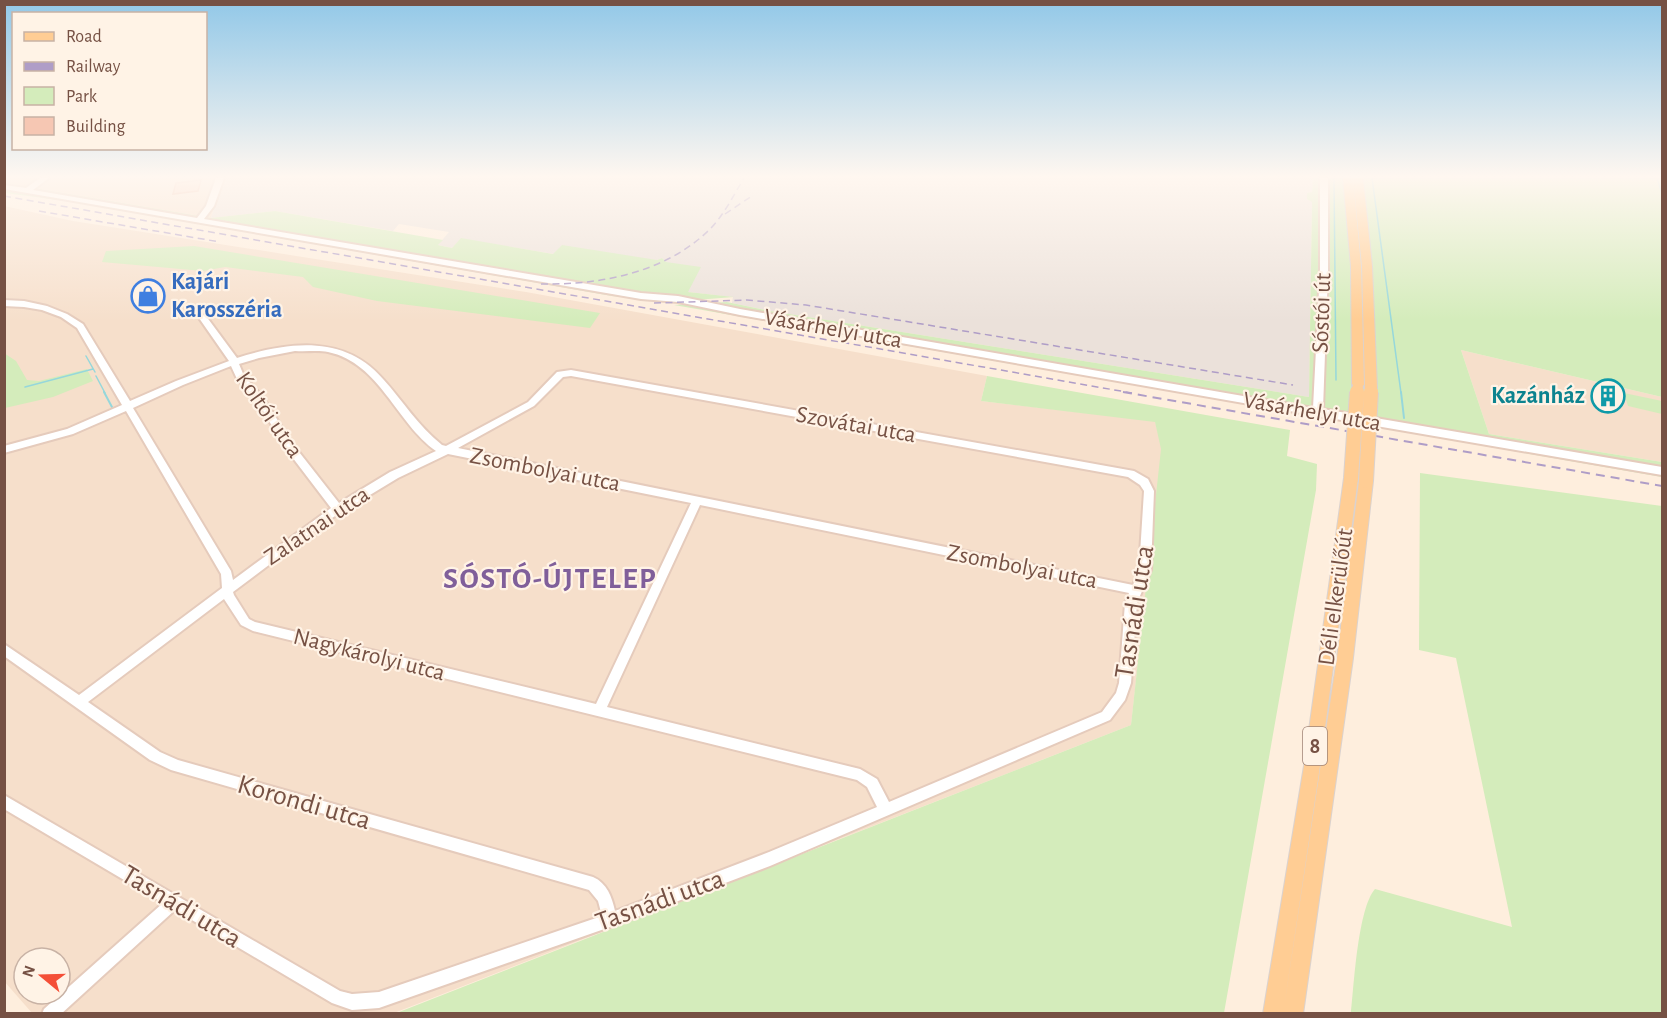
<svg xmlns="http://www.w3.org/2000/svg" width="1667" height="1018" font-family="'Alegreya Sans',sans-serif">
<rect width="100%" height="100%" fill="#feeedd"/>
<path fill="#f6dfcb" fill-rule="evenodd" d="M4 178H223L211 218 5 183Z
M4 206 73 221 526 292 987 376 981 401 1155 421 1162 449 1131 725 394 1013H32L4 981ZM24 958H60V994H24Z
M1461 350 1662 397V462L1489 434Z"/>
<path fill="#ebe1da" d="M223 178H1313L1312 192 1307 193V199L1312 201 1309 397 770 311 732 303 733 297 688 292 662 258 657 260 554 254 461 239 452 248 438 245 449 232 399 224 393 231 275 211 211 218Z"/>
<path fill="#d4ecbb" d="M1313 178H1662V397L1461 350 1489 434 1662 462V477L674 305 727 302 770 311 1309 397 1312 202 1307 199V193L1312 192Z
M4 183 211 218 275 211 443 240 438 245 452 248 461 238 553 254 562 245 657 260 662 258 666 262 701 267 688 292 734 297 669 302 612 296 74 202 5 193Z
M194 246 600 313 590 328 377 301 313 287 303 277 225 267 203 271 102 262 106 251Z
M4 353 16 361 27 380 39 381 87 369 93 381 53 397 5 408Z
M987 376 1290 430 1287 456 1317 464 1316 490 1224 1013 394 1014 1131 725 1161 449 1155 422 981 401Z
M1624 393 1662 401V414L1628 406Z
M1420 473 1662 506V1013H1351C1354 985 1358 908 1375 889L1512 927 1456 658 1419 650Z"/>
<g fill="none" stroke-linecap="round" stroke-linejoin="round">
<path stroke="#96d7db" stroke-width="1.5" d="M1334 178 1336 380
M1372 178 1401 393
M1657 178 1662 194
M86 356 95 372
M96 376 105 393
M25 387 93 369"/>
<path stroke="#96d7db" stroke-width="2" d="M104 392 113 409
M1401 392 1404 418"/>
</g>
<path fill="#f6c7b3" stroke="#eaab92" stroke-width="1.5" d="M201 180 198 191 173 194 176 183Z"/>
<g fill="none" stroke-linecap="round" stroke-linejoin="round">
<defs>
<path id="minor" d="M40 178H49L33 190 197 218 206 206 216 178H224L214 206 204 219 641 293 678 296 740 309 1313 408 1320 271V178H1328V271L1323 409 1662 467V475L1318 416 740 315 678 302 641 299 4 189V185L26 188Z
M4 300 24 301 47 306 67 314 83 324 130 401 176 381 229 361 199 318 203 315 206 316 237 358C288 342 344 334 383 379 403 401 418 426 442 445L446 446 528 402 557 372 571 370 1134 471 1148 479 1154 491 1151 570 1137 603 1131 683 1125 700 1110 720 770 866 610 927 379 1008 352 1010 332 1003 175 910 61 1014H42L44 1009 163 903 4 809V795L340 991 352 994 379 992 602 916 598 901 589 890 171 770 150 760 4 656V644L79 695 222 588 221 574 126 411 73 434 4 453V446L67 429 122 405 77 328 61 317 42 310 24 307 4 306ZM295 351C306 352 318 350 328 352 380 363 396 423 436 451L390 472 339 503 292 443 263 397 244 376 239 364 259 358ZM231 366 237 379 257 401 286 449 331 508 233 580 231 571 133 408 183 385ZM571 376 1128 477 1140 485 1144 491 1139 570 1133 585 458 448 534 406 563 377ZM448 454 691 503 596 704 255 622 249 619 234 595 233 592 327 521 398 478ZM700 505 1129 593 1125 603 1119 683 1116 693 1102 712 889 802 877 779 860 769 607 707ZM224 599 241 625 253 631 857 780 867 787 877 807 769 852 615 911C612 897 607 883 593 877L178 760 160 752 88 702Z"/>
<path id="major" d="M1343 178H1353L1361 266 1364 385 1358 389 1352 385 1351 266Z
M1353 178H1363L1372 266 1377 388 1371 392 1365 388 1362 266Z
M1351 473 1358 478 1320 766 1283 1014H1263L1304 766 1344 478Z
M1366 476 1373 481 1353 658 1303 1014H1283L1337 658 1359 481Z"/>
</defs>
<use href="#minor" stroke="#e5cbbc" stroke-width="4"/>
<use href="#major" stroke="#dbd2ce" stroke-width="2"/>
<use href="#minor" fill="#fff" fill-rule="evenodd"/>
<use href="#major" fill="#ffcd94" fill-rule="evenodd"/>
<path stroke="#af9dc7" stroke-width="1.5" stroke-dasharray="7 4.5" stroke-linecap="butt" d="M4 196 1132 393
M39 211 220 242
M725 214 752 196
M541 284C600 285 664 273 708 231 723 217 733 196 744 178
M654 303 747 300 806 305 1293 385"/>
<path stroke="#af9dc7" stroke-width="2" stroke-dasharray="9 6" stroke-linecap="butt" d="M1123 392 1662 486"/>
<defs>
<path id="major-bridge-far1" d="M1357 393 1358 385
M1371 393V388"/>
<path id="major-bridge" d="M1351 478 1357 392
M1366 481 1371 392"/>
</defs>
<use href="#major-bridge-far1" stroke="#dbd2ce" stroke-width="13" stroke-linecap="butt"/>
<use href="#major-bridge" stroke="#dbd2ce" stroke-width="16" stroke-linecap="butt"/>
<use href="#major-bridge-far1" stroke="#ffcd94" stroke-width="10"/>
<use href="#major-bridge" stroke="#ffcd94" stroke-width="14"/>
</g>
<linearGradient id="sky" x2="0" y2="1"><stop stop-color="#92c8e8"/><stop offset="0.55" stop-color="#fff7f0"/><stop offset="1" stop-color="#fff7f0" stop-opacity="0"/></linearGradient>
<rect width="1667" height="321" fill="url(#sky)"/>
<defs>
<symbol id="shop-ring" viewBox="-11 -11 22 22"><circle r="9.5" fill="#fff3e6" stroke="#3f7fe0" stroke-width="1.5"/><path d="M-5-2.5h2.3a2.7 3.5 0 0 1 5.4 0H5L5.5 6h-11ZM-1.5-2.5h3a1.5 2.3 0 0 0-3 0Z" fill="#3f7fe0"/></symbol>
<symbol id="building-ring" viewBox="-11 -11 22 22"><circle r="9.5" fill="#fff3e6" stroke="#0f9aa8" stroke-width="1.5"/><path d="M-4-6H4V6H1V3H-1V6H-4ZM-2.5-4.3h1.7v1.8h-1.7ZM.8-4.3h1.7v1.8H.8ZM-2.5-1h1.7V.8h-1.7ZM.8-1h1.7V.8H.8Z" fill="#0f9aa8"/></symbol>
</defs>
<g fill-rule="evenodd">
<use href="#shop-ring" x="129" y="277" width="38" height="38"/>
<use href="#building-ring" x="1589" y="377" width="38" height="38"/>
</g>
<g text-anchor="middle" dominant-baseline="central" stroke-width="4.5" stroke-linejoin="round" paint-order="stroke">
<rect fill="#fff3e6" stroke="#9f8275" stroke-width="1.5" x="1303" y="727" width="24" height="38" rx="4.5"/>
<g font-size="22" font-weight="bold" fill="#765144">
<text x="1315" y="746">8</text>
</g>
<g font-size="24" font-weight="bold" fill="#366cbe" stroke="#fff3e6" text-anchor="start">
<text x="171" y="282">Kajári<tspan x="171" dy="28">Karosszéria</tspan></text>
</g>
<g font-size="24" fill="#765144" stroke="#fff3e6">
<text transform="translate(1322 313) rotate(-88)">Sóstói út</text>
<text transform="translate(833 329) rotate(10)">Vásárhelyi utca</text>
<text transform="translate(1312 412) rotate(10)">Vásárhelyi utca</text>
<text transform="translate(269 415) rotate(55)">Koltói utca</text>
<text transform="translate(856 425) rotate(10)">Szovátai utca</text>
<text transform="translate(545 470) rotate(11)">Zsombolyai utca</text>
<text transform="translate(317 526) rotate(-34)">Zalatnai utca</text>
<text transform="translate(1022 567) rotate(11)">Zsombolyai utca</text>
<text transform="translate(1336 597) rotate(-82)">Déli elkerülőút</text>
<text transform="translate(369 655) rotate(14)">Nagykárolyi utca</text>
</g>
<g font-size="24" font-weight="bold" fill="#0d838f" stroke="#fff3e6" text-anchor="end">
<text x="1585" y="396">Kazánház</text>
</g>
<g font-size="28" fill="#765144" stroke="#fff3e6">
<text transform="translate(1135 612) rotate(-81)">Tasnádi utca</text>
<text transform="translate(304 803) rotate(16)">Korondi utca</text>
<text transform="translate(660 901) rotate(-20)">Tasnádi utca</text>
<text transform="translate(181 907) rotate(31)">Tasnádi utca</text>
</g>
<g font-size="30" font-weight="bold" letter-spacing="1.5" fill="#805f9a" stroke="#fff3e6">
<text x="550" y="579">SÓSTÓ-ÚJTELEP</text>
</g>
</g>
<rect width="1667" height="1018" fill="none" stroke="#765144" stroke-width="12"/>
<rect x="12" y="12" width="195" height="138" fill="#fff3e6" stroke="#c8b2a5" stroke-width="1.5"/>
<rect x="24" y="32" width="30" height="9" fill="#ffcd94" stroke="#c8b2a5" stroke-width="1.5"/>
<text x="66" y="42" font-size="18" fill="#765144">Road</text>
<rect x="24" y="62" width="30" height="9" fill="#af9dc7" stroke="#c8b2a5" stroke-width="1.5"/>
<text x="66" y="72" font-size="18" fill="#765144">Railway</text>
<rect x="24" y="87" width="30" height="18" fill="#d4ecbb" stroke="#c8b2a5" stroke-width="1.5"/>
<text x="66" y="102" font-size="18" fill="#765144">Park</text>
<rect x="24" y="117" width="30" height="18" fill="#f6c7b3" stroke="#c8b2a5" stroke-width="1.5"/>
<text x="66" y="132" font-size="18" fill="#765144">Building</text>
<g transform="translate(42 976) rotate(289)"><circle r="28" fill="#fff3e6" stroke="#c8b2a5" stroke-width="1.5"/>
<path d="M0-4.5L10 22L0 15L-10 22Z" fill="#f44f37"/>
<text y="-9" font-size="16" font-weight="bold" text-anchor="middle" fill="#765144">N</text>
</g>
</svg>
